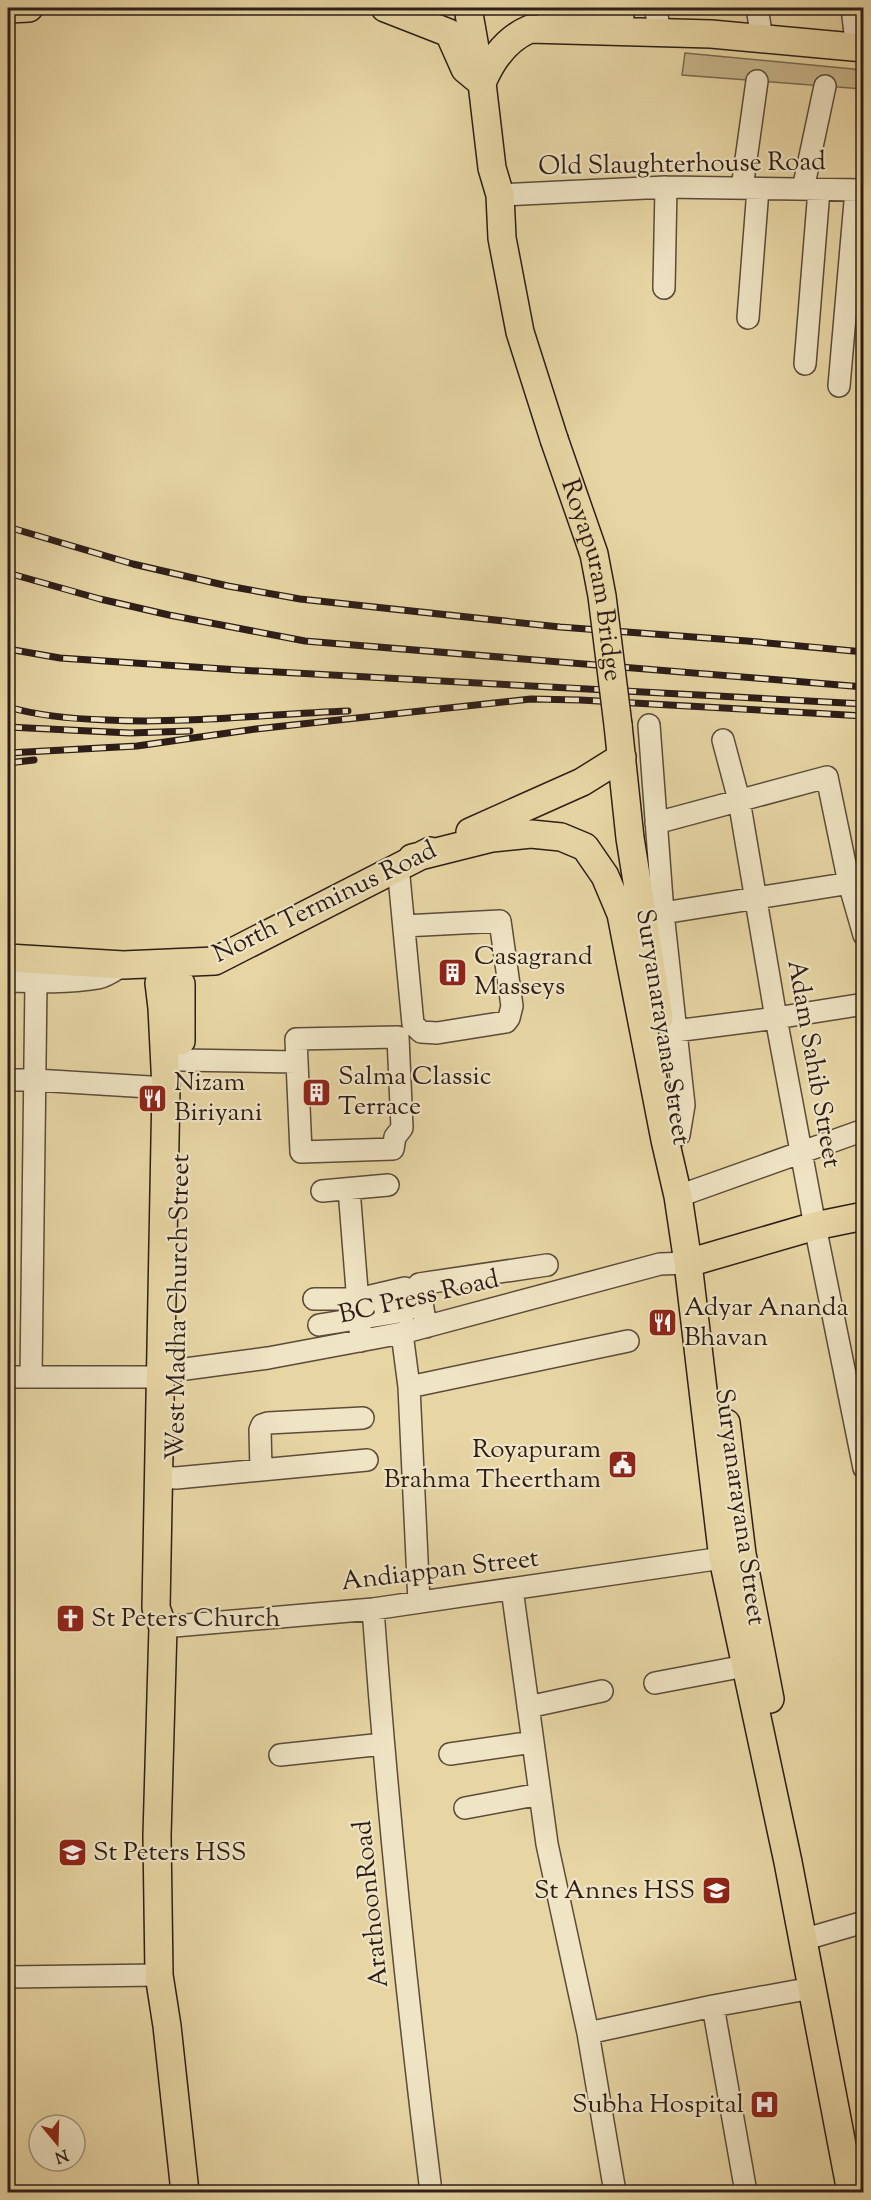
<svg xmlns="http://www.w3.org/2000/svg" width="871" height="2200" font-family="'Sorts Mill Goudy',serif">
<rect width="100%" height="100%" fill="#e7d6a4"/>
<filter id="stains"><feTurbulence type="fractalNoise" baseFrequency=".00333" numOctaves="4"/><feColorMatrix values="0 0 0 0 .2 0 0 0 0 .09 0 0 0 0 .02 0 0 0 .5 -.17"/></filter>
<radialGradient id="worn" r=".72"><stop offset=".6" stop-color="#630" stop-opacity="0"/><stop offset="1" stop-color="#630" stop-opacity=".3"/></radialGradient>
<path fill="#c7b78c" stroke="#7a6a52" stroke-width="1.5" d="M685 53 863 70V89L682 75Z"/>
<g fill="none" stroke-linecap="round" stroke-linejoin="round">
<defs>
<path id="minor" d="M655 8 658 21
M757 8 760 26
M852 8 855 33
M742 188 757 81
M803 189 825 86
M500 195 666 187 864 190
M664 288 666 187
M748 318 758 189
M805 364 819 190
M839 386 856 190
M649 725 663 913 684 1105 679 1135
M723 740 739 800 776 1018 815 1226 864 1468
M656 823 827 777 849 883 864 935
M398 866 413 1024 421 1032 437 1033 506 1022 509 1018 512 1006 500 921 404 926
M663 913 863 881
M8 981C37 982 69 983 98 978 108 976 115 970 123 965
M675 1031 776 1018 864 1004
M398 1037 402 1128 395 1137 393 1149 301 1152 296 1039Z
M181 1060 297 1062
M8 1080H35L166 1088
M349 1189 361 1341
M322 1191 388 1185
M690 1192 864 1130
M314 1299H358L405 1288
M319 1325 406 1311
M426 1327 419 1284 547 1265
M402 1333 409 1387 419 1602
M8 1377H160L178 1370 268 1358 402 1333 660 1264 688 1263
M31 1377 36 982
M409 1387 628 1341
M261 1470 260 1430 262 1425 268 1423 363 1418
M159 1477 176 1478 367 1460
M512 1589 547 1844 588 2033 615 2192
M373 1609C387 1804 407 1999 431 2192
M163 1627 373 1609 736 1556
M655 1683 745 1666
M528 1707 602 1691
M450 1754 533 1742
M280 1755 383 1744
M465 1808 540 1794
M816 1936 864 1922
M8 1977 159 1975
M713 2006 746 2192
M588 2033 713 2006 812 1988"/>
<path id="major" d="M385 8 449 33 465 69 482 83 492 168 500 195 502 238 520 332 554 439
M468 8 481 82
M549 8 620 16
M8 9 29 8
M482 83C492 59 506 39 530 29L711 34 864 48
M618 725 630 838 659 1018
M470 832 582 782 622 757
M412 858 492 838 531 834 561 837 585 847 605 876 621 914 665 1140 678 1196 688 1263 723 1559 788 1862 851 2192
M8 958 123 965 215 961 430 851
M159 983 162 1008 166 1088 156 1608 163 1627 157 1836 159 1975 167 2026 185 2192
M181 984V1041
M688 1263 815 1226 864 1216
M726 1423 742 1554 770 1699"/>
</defs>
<use href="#minor" stroke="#5c4b3b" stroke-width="24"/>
<use href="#major" stroke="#2d1d18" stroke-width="30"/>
<use href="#minor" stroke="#efe4c4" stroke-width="21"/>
<use href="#major" stroke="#e7d6a4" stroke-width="27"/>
<defs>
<path id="rail" d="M8 527 133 564 228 586 300 599 560 627 747 641 864 652
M8 573 100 599 169 615 305 641 864 687
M8 649 60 658 239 670 864 704
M8 707C39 716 74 719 107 720 188 724 267 714 348 711
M8 727 130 733 190 731
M8 753 137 746 256 729 531 699 580 700 864 716
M8 763 34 760"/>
</defs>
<use href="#rail" stroke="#2d1d18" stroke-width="7"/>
<use href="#rail" stroke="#efe4c4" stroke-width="4.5" stroke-dasharray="14" stroke-linecap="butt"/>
<defs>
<g id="major-bridge">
<path id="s1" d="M554 439 594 554 602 596 618 725"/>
</g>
</defs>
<use href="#major-bridge" stroke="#2d1d18" stroke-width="30" stroke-linecap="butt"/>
<use href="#major-bridge" stroke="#e7d6a4" stroke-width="27"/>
</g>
<defs>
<symbol id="building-square" viewBox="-11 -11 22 22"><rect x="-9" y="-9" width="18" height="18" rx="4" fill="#8f2418" stroke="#efe4c4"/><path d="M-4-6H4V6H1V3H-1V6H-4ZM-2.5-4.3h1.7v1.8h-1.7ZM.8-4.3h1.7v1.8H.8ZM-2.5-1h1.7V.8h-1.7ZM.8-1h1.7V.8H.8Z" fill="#fff"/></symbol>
<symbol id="restaurant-square" viewBox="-11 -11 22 22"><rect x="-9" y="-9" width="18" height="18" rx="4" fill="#8f2418" stroke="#efe4c4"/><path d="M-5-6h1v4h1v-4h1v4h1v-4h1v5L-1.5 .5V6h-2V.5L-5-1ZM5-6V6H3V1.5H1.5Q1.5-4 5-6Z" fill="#fff"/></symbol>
<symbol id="civic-square" viewBox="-11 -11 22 22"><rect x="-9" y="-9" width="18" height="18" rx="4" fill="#8f2418" stroke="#efe4c4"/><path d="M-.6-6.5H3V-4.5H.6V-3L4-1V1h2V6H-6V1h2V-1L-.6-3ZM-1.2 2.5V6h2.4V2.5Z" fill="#fff"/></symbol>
<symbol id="church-square" viewBox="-11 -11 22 22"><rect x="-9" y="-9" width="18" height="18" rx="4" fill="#8f2418" stroke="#efe4c4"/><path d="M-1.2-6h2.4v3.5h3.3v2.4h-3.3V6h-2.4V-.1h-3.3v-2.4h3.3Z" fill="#fff"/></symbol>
<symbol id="school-square" viewBox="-11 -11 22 22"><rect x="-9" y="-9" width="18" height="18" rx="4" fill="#8f2418" stroke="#efe4c4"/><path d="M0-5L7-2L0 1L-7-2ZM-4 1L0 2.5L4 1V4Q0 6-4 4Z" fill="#fff"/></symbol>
<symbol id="hospital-square" viewBox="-11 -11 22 22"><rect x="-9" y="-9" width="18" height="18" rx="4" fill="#8f2418" stroke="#efe4c4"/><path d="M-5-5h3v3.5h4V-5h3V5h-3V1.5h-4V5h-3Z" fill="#fff"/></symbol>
</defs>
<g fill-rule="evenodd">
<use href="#building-square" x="436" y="956" width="33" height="33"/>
<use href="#building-square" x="300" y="1076" width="33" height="33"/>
<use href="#restaurant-square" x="136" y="1082" width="33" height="33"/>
<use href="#restaurant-square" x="646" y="1306" width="33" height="33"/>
<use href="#civic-square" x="606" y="1448" width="33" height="33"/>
<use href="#church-square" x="54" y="1602" width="33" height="33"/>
<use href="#school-square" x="56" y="1836" width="33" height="33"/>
<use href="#school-square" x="700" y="1874" width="33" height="33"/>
<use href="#hospital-square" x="748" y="2088" width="33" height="33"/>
</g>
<g text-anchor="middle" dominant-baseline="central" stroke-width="4.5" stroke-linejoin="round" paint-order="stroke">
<g font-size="26" fill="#2d1d18" stroke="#efe4c4">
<text transform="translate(682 165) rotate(-1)">Old Slaughterhouse Road</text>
<text stroke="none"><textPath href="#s1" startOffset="147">Royapuram Bridge</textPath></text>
<text transform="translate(325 903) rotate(-26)">North Terminus Road</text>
<text transform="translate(662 1027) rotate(81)">Suryanarayana Street</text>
<text transform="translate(813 1064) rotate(80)">Adam Sahib Street</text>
<text transform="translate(419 1298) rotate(-13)">BC Press Road</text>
<text transform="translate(179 1307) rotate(-89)">West Madha Church Street</text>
<text transform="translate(739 1507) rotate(82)">Suryanarayana Street</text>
<text transform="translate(440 1571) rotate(-7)">Andiappan Street</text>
<text transform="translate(372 1904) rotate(-96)">ArathoonRoad</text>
</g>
<g font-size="26" fill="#2d1d18" stroke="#efe4c4" text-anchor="start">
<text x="474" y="957">Casagrand<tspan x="474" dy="30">Masseys</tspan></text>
<text x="338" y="1077">Salma Classic<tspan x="338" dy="30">Terrace</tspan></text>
<text x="174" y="1083">Nizam<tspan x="174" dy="30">Biriyani</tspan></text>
<text x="684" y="1308">Adyar Ananda<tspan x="684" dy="30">Bhavan</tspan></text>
<text x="601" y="1450" text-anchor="end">Royapuram<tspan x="601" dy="30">Brahma Theertham</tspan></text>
<text x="91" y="1619">St Peters Church</text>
<text x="93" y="1853">St Peters HSS</text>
<text x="695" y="1891" text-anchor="end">St Annes HSS</text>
<text x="744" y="2105" text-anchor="end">Subha Hospital</text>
</g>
</g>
<rect width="871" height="2200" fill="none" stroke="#e7d6a4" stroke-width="30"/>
<rect x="9" y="9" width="853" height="2182" fill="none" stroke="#2d1d18" stroke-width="3"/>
<rect x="15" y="15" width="841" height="2170" fill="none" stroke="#2d1d18" stroke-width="1.5"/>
<g transform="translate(57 2143) rotate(161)"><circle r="28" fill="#efe4c4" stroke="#a1947f" stroke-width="1.5"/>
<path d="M0-4.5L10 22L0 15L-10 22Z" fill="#8f2418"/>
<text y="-9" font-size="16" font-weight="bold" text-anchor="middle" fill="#2d1d18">N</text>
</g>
<rect width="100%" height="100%" filter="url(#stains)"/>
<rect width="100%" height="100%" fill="url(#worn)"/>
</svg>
